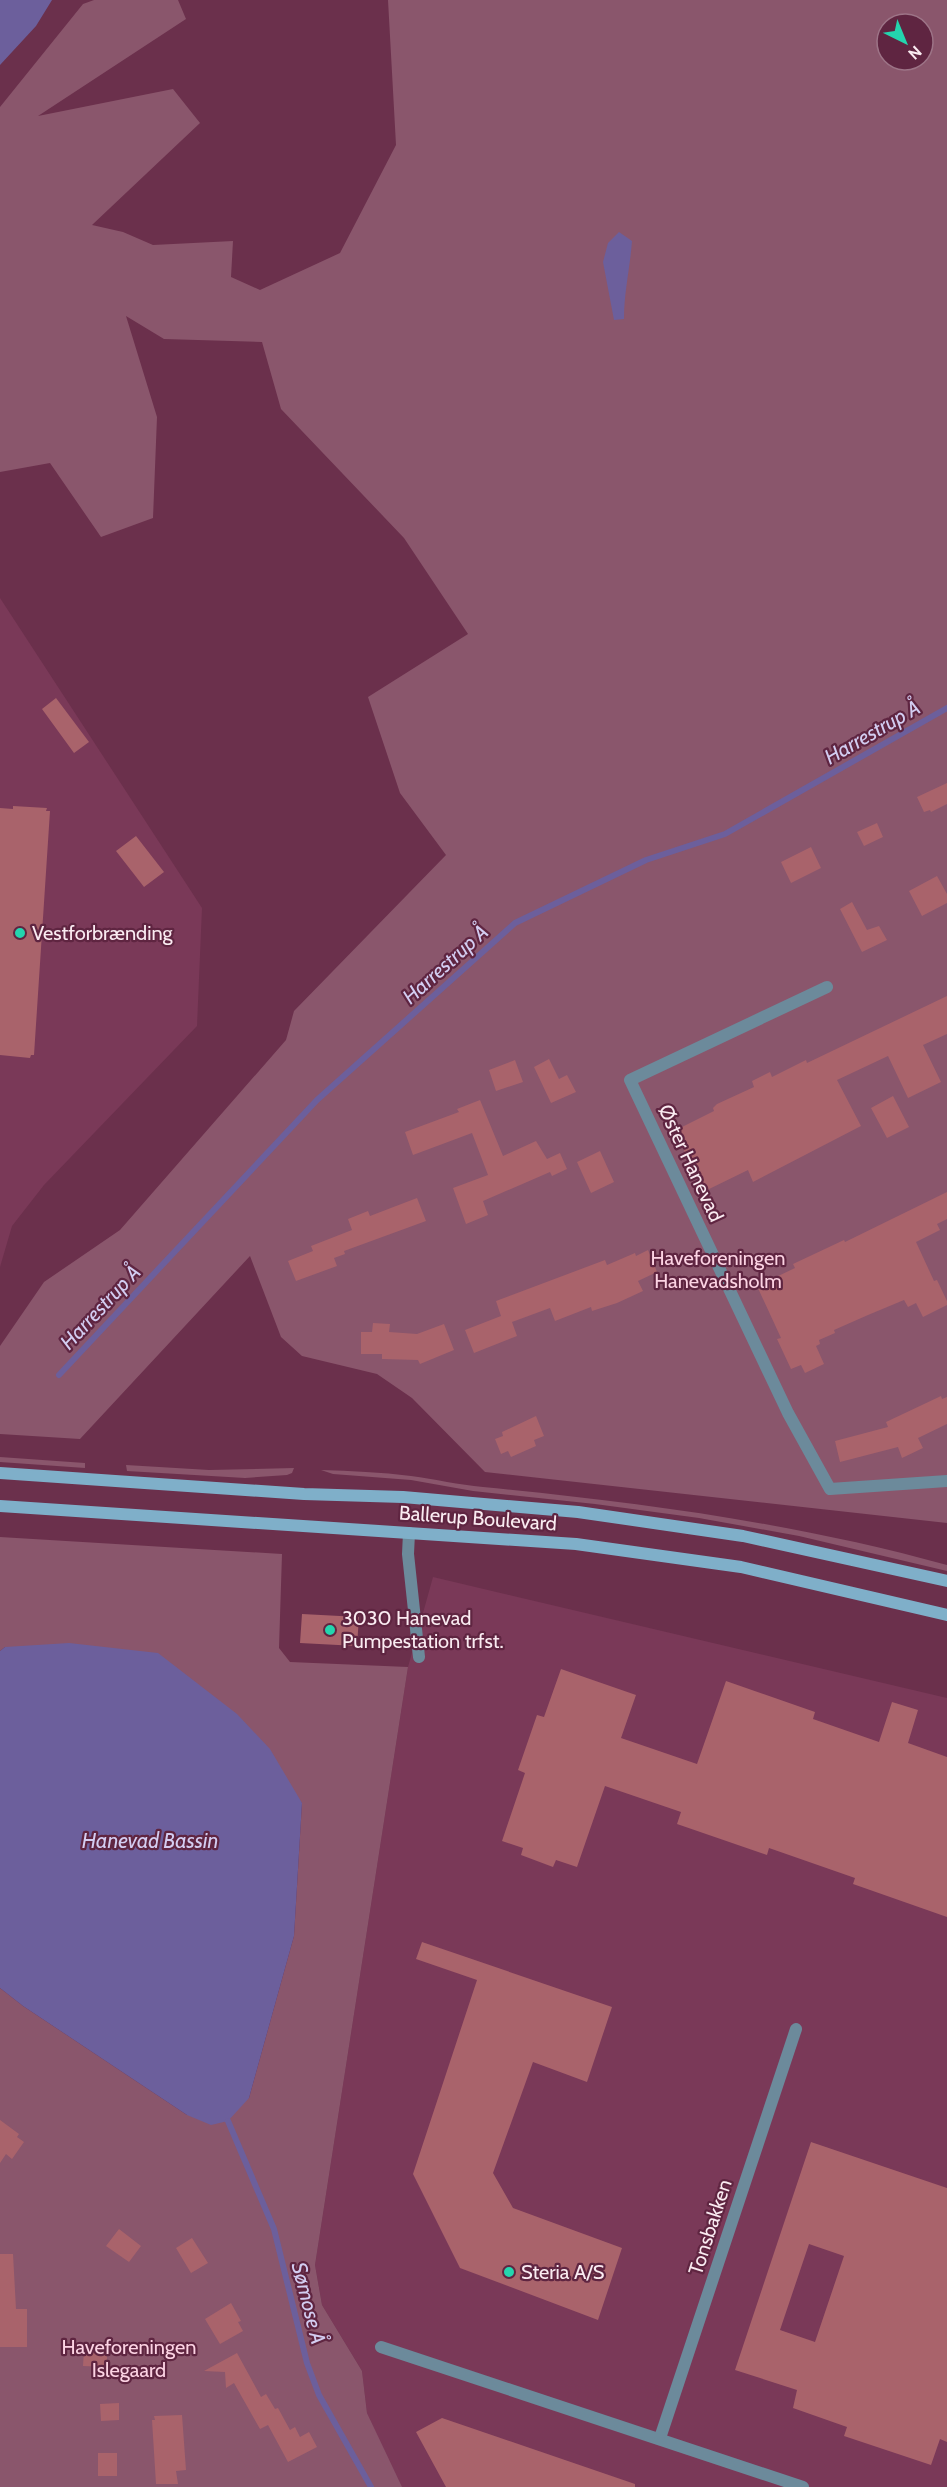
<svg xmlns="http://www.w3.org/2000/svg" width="947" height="2487" font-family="Cabin,sans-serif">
<rect width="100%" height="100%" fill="#6b304c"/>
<path fill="#7a3958" d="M0 598 202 908 197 1026 44 1185 12 1226 0 1267Z
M433 1577 947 1698V2487H400L367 2413 362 2371 322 2305 315 2265 408 1667Z"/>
<path fill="#8a566c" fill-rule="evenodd" d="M94 0H178L186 19 38 116 173 89 200 123 92 225 123 232 153 245 233 241 231 277 260 290 340 253 396 145 388 0H947V1523L485 1472 412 1398 377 1374 302 1356 281 1337 250 1256 80 1439 0 1434V1346L44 1282 120 1230 286 1040 294 1011 446 855 400 793 368 697 468 634 404 538 281 409 262 342 164 339 126 316 157 417 153 518 101 537 50 463 0 472V107L83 4ZM887 24H923V60H887Z
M0 1457 85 1463V1468L0 1462Z
M126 1465 209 1470 294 1468 292 1473 287 1475 245 1478 127 1471Z
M321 1470C351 1471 381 1472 411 1476 435 1479 459 1485 483 1487 639 1502 795 1523 947 1565V1571L799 1536 699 1518 595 1504 473 1491 411 1480 333 1474Z
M0 1537 282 1554 279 1648 290 1662 408 1667 315 2265 322 2305 362 2371 367 2413 402 2487H0V1988L23 2006 187 2115 249 2098 294 1936 302 1803 5 1647 0 1651Z"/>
<path fill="#6c5f9c" d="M0 0H52L36 26 0 65Z
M619 232 632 241C630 268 624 292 624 319L614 320 603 262 608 243Z
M69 1643 158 1653 237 1714 270 1749 302 1803 294 1936 249 2098 228 2121 211 2125 187 2115 23 2006 0 1988V1651L5 1647Z"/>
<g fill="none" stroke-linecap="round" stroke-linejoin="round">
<path stroke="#6c5f9c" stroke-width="6" d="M59 1375 317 1100 515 923 646 860 725 834 947 708
M228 2121 274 2229 307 2363 319 2395 371 2487"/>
</g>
<path fill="#a9636b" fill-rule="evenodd" d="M56 698 89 742 74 753 42 709Z
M947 783V804L931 812 930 810 924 812 917 797Z
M13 806 47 808 46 811H50L34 1055H31L30 1058 0 1055V808L13 809Z
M877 823 883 837 864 846 857 832Z
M136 836 164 872 144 887 116 851Z
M811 847 821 868 791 883 781 862Z
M937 876 947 894V903L922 916 909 891Z
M852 902 867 930 879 926 887 940 862 952 840 909Z
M947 996V1034L923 1045 941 1082 908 1098 888 1056 837 1080 861 1126 753 1182 748 1170 705 1191 674 1131 714 1111 713 1108 717 1104 754 1087 752 1081 770 1072 772 1077 806 1060 807 1063Z
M549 1059 559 1079 567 1075 576 1092 551 1103 534 1067Z
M515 1060 523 1082 496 1091 489 1070Z
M893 1096 909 1127 887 1138 871 1108Z
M480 1100 503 1156 536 1141 547 1159 560 1153 567 1169 552 1176 550 1172 483 1201 488 1215 466 1224 453 1188 488 1175 472 1133 413 1155 405 1132 459 1112 457 1109Z
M600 1151 614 1182 591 1193 577 1162Z
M947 1192V1219L937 1224 940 1230 916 1242 934 1281 937 1280 947 1301V1305L923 1317 916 1303 908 1307 904 1300 868 1315 834 1330 835 1333 819 1340 820 1344 816 1346 824 1364 805 1373 801 1365 791 1369 777 1339 781 1338 757 1286 795 1268 793 1264 844 1240 845 1242Z
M417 1198 426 1221 344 1251 345 1254 334 1258 337 1266 296 1281 288 1261 313 1251 311 1246 352 1230 348 1219 368 1211 370 1216Z
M648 1250 657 1272 638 1281 643 1291 617 1303 592 1311 591 1307 555 1321 550 1308 512 1322 517 1336 474 1353 465 1330 501 1316 496 1301 605 1260 607 1265 635 1253 636 1256Z
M373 1323 390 1324 389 1332 417 1334 444 1324 454 1350 420 1364 418 1360 382 1359V1354H361V1332H372Z
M941 1396 942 1399 947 1397V1424L918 1438 923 1448 902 1458 898 1447 840 1462 835 1441 888 1427 886 1422Z
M536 1416 544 1436 534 1440 536 1446 511 1457 508 1451 501 1454 495 1439 503 1436 502 1432Z
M302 1614 359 1617 357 1646 300 1643Z
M561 1669 636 1695 621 1738 697 1764 726 1681 815 1712 813 1719 879 1742 892 1702 918 1710 908 1743 947 1757V1917L853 1884 855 1878 769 1848 767 1855 677 1824 681 1812 605 1786 577 1867 556 1860 553 1867 521 1855 523 1848 502 1841 525 1773 518 1770 537 1715 544 1717Z
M422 1942 612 2007 587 2082 533 2062 493 2173 513 2208 622 2248 598 2320 460 2268 413 2174 477 1980 416 1959Z
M0 2120 19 2134 17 2137 24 2142 12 2159 6 2154 0 2163Z
M811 2142 947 2188V2442L940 2439 931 2465 844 2436 847 2427 793 2408 797 2390 735 2370ZM809 2244 844 2256 815 2342 780 2330Z
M119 2229 141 2246 129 2262 106 2246Z
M192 2238 208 2263 191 2273 176 2248Z
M0 2254H13L16 2309H27V2347H0Z
M231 2303 241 2321 238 2322 243 2331 220 2344 205 2319Z
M84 2350H107V2367L83 2366Z
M237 2353 261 2397 266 2394 275 2409 278 2408 290 2430 295 2427 300 2437 309 2432 317 2447 288 2462 268 2425 260 2429 234 2383 226 2388 225 2372 204 2371Z
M119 2403V2420L101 2421 100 2404Z
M182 2415 186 2470 176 2471 178 2484H156L152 2420H155L154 2416Z
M442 2418 635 2484V2487H446L416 2432Z
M98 2453H117V2476H98Z"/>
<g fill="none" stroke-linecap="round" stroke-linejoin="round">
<path stroke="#6c8a9b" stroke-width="12" d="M827 987 630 1080 788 1413 830 1489 947 1481
M409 1533 408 1554 419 1657
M381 2347 803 2487
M660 2438 796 2029"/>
<path stroke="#7fafc9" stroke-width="12" d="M0 1473 304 1494 403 1497 578 1512 743 1536 947 1581
M0 1506 576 1544 741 1567 947 1615"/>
</g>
<g fill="#24d5ae" stroke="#5f2541" stroke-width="2">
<circle cx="20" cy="933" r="6"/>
<circle cx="330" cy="1630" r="6"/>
<circle cx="509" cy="2272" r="6"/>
</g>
<g text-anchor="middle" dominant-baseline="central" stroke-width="4.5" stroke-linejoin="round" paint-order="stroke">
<g font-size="20" fill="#faebf1" stroke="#5f2541" text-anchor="start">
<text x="32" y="933">Vestforbrænding</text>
<text x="342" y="1618">3030 Hanevad<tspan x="342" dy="23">Pumpestation trfst.</tspan></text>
<text x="521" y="2272">Steria A/S</text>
</g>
<g font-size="20" fill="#faebf1" stroke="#5f2541">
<text transform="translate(691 1163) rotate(65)">Øster Hanevad</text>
<text transform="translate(478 1518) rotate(4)">Ballerup Boulevard</text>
<text transform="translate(710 2227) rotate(-72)">Tonsbakken</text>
</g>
<g font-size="20" fill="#fcd3e3" stroke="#5f2541">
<text x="718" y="1258">Haveforeningen<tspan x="718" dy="23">Hanevadsholm</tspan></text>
<text x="129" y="2347">Haveforeningen<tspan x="129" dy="23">Islegaard</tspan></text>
</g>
<g font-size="21" font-style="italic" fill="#d3cdf1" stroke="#5f2541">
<text transform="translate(872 732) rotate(-30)">Harrestrup Å</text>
<text transform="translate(445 964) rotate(-42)">Harrestrup Å</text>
<text transform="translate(100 1307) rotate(-47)">Harrestrup Å</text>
<text x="150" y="1840">Hanevad Bassin</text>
<text transform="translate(309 2303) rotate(76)">Sømose Å</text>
</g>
</g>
<g transform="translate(905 42) rotate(137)"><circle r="28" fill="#5f2541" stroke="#9d7487" stroke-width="1.5"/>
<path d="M0-4.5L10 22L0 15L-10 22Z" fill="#24d5ae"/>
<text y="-9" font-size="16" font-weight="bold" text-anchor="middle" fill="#faebf1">N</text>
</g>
</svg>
